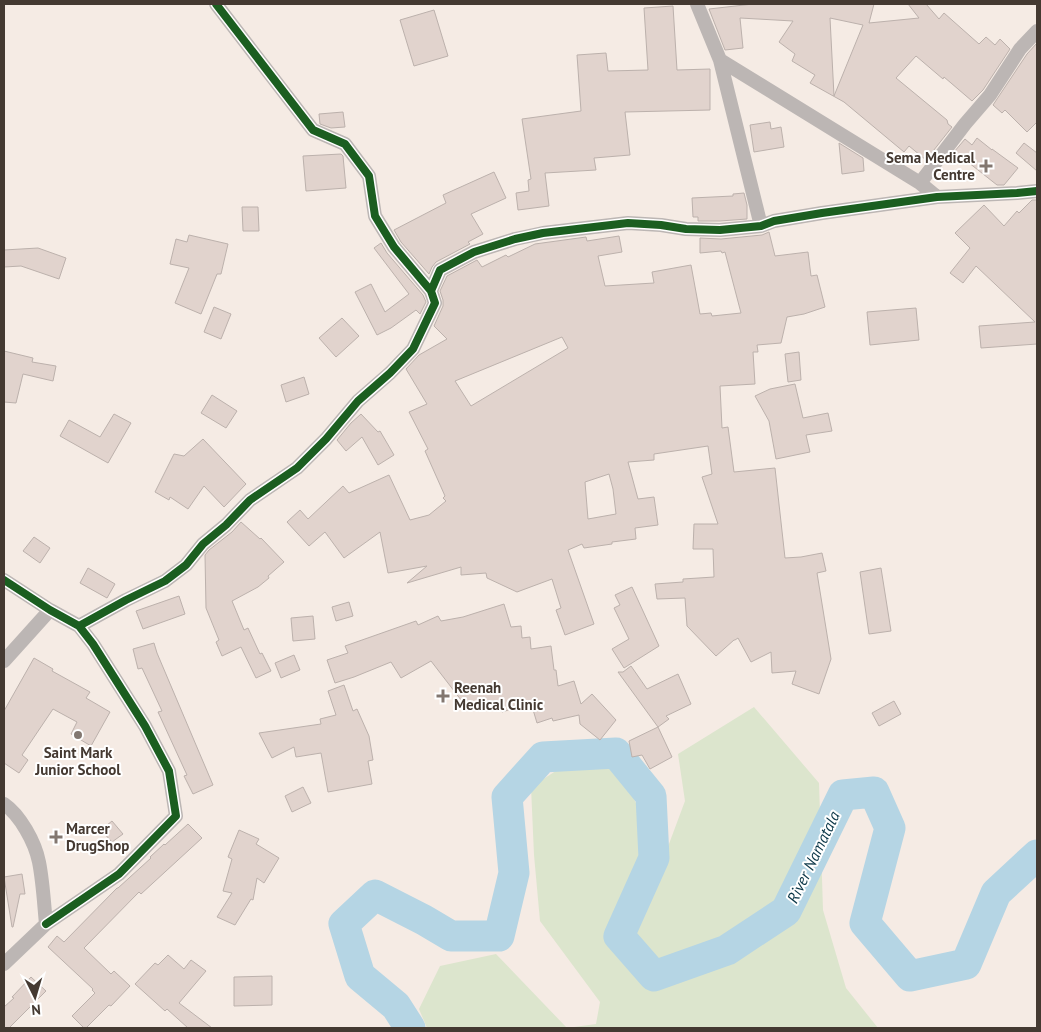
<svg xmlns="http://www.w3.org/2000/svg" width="1041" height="1032" font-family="'PT Sans',sans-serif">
<rect width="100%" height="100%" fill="#f5ebe4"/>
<path fill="#dce5cd" d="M754 707 819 783 823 910 846 988 878 1028H427L419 1009 440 966 496 954 567 1028 596 1024 600 1002 540 921 534 855 531 787 565 765 602 764 623 777 642 815 648 850 619 915 641 919 685 801 678 754Z"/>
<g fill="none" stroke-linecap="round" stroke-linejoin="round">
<path stroke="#b5d5e4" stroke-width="31" d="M410 1028 396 1006 360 976 344 924 375 895 424 920 451 936H499L514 873 507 797 543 757 616 753 651 796 654 858 619 936 654 976 727 950 786 911 843 795 874 792 890 828 865 923 910 976 966 964 996 893 1037 855"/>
</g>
<path fill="#e1d3cd" stroke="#bcb1ac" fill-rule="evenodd" d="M753 4H874L869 23 919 18 908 4H926L939 19 944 13 979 44 986 37 995 45 1000 39 1010 49 983 90 972 101 944 77 943 79 916 56 896 78 947 120 948 124 952 127 926 160 909 146 904 152 844 102 810 83 815 75 792 61 795 54 779 42 793 21 740 18 743 48 725 50 709 9ZM830 18 863 25 834 96Z
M673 6 677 70 710 69V110L625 112 630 155 594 158 596 170 545 173 549 206 518 210 516 193 529 191 528 180 531 179 522 119 581 111 577 55 606 53 608 71 648 70 644 8Z
M434 10 448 56 414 66 400 20Z
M1037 43V122L1027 132 1005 110 1002 113 993 105 1027 54Z
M343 112 345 127 331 128 320 124 319 114Z
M770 122 771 129 781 127 784 147 754 152 750 125Z
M977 138 992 150V149L1018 168 1004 185H997L959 155 958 156 954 152 965 139 972 145Z
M839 143 863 158 864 171 842 174Z
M1024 143 1037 153V171L1016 153Z
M341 154 343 156 346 188 306 191 303 156Z
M494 172 506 198 471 214 483 234 468 242 470 244 436 262 432 267 429 274 401 242 394 230 446 203 443 195Z
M744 193 747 205V219L720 221H698V217H693L692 198 733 196V194Z
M1032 200H1037V344L981 348 979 326 1035 322 976 266 963 283 950 273 970 248 955 233 984 205 1004 226 1017 211 1019 213Z
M242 207H258L259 231H243Z
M769 232 775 256 808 252 811 276 817 275 825 307 804 314 787 317 781 343 757 345 758 352H753L755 384 720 386 722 428 728 427 734 472 775 468 785 558 801 557 822 553 826 571 817 573 831 659 819 694 792 684 796 671 772 673 771 652 751 662 738 638 735 640H734L716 656 687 626 685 598 657 599 655 584 683 582V579L714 577 713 549H693L694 524H718L702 477 712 474 708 446 654 454V460L628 462 638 499 654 497 658 525 635 528 636 539 612 542V544L584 548 582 544 568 550 594 624 565 635 556 610 561 608 552 579 517 592 487 578 486 573 461 575V567L407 583 427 566 388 573 380 532 344 558 325 532 309 546 287 522 300 510 308 519 343 486 349 493 389 475 410 520 429 515 446 501 443 498 445 496 425 451 428 449 409 412 427 404 406 369 419 355 447 339 434 326 443 306V300L440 291 447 276 477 260 482 267 506 255 508 257 535 244 586 237 587 241 619 236 622 252 598 256 605 286 654 283 652 272 691 265 700 314 711 313 712 316 741 313 725 252 722 253 721 251 700 253V238L721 239 762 235ZM562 337 568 348 471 406 455 381ZM609 474 613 489 616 514 588 519 585 482Z
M189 235 228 244 221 274H217L201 314 175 303 189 268 170 264 176 239 187 242Z
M381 243 387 253 423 295 426 302 420 314 416 310 391 328 377 335 355 292 371 284 385 312 409 294 374 248Z
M38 248 66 258 59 279 21 266 4 267V250Z
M214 307 231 314 221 339 204 332Z
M916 308 919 340 870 345 867 312Z
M342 318 359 336 336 357 319 338Z
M4 351 33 358 32 362 56 366 53 381 23 374 16 403 4 402Z
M799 352 801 380 788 382 785 354Z
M304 377 309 394 286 402 281 385Z
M795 384 803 418 828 413 832 431 806 435 810 452 776 459 769 421 755 396 770 389Z
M212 395 237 411 226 428 201 413Z
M114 414 131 423 108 463 60 436 69 420 100 437Z
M361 414 378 432 380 431 394 455 378 465 362 437 346 451 337 440 351 423Z
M203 439 246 484 224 507 204 486 188 509 170 497 169 500 155 492 174 454 184 456Z
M241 522 260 539 261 538 284 562 268 576 269 578 258 587 232 601 244 630 248 628 260 654 262 653 271 671 256 678 241 647 222 656 216 642 219 640 206 608 205 555 209 550 232 532Z
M34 537 50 548 40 563 23 551Z
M88 568 115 584 107 598 80 583Z
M881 568 891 631 869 634 860 572Z
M632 587 659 646 624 668 612 649 629 639 614 608 620 605 615 595Z
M179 596 185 614 143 629 136 611Z
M349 602 353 616 336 621 332 607Z
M504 604 511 627 521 626 522 638 530 637 531 649 551 646 554 670H556L558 686 574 681 581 704 592 694 616 720 600 740 580 724 579 715 553 721 552 718 537 723 531 703 502 712 500 707 468 709 431 661 401 678 391 662 354 677 335 683 327 660 348 653 345 646 416 621 418 625 438 616 441 621 463 617Z
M313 616 315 639 293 641 291 618Z
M154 643 157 653 213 785 193 794 184 776 187 775 158 712 162 711 142 668 138 669 133 649Z
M294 655 300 670 281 678 275 663Z
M34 658 53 669 52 671 90 692 86 698 110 712 91 746 71 734 77 722 53 709 22 755 28 760 19 773 4 763V711Z
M631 666 647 689 678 674 691 704 666 716 669 719 658 727 618 672H623Z
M344 685 353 711 357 709 369 736 373 760 368 761 372 784 328 792 321 753 296 757 294 747 272 758 259 733 321 724 320 719 336 715 328 691Z
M894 701 901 714 879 726 872 713Z
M658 727 672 757 650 769 642 755 632 757 629 741Z
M303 787 311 803 292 812 285 796Z
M112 821 123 834 112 842 101 830Z
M188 824 202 838 141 894 139 892 84 948 111 974 114 971 130 986 111 1006 109 1005 86 1028H84L72 1016 95 993 92 990 93 989 48 947 57 936 64 942 117 888H118L151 858 150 857 164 844 165 845Z
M239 830 259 839 256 844 279 858 264 883 257 878 253 900 251 899 235 925 217 917 232 893 223 891 232 859 228 857Z
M22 874 25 894H20L13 927H12L4 877Z
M168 955 184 969 191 960 206 971 179 1003 212 1028H188L167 1009 165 1011 135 984 155 963 158 965Z
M272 976V1005L234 1006V977Z
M31 977 46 991 9 1028H4V1007L14 998 12 997Z"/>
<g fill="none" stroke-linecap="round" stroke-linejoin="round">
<path stroke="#bcb6b4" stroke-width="14" d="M216 4 313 130 345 144 369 176 375 216 394 247 431 291
M697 4 720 60 761 226
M720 60 920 183 937 197
M920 183 965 124 990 95 1020 49 1037 31
M4 580 50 610 79 626 93 644 145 726 169 771 176 816 119 874 46 924
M79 626 126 600 165 581 186 565 203 544 226 525 250 500 297 468 326 439 358 401 390 373 413 349 435 303 431 291 440 270 474 252 515 239 543 233 628 223 661 225 686 229 720 230 761 226 774 221 822 213 937 197 1017 193 1037 191
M4 661 50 610
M4 804C20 815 35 842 39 862 43 882 44 904 46 924L4 964"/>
<defs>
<path id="cycleway" d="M216 4 313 130 345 144 369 176 375 216 394 247 431 291
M4 580 50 610 79 626 93 644 145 726 169 771 176 816 119 874 46 924
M79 626 126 600 165 581 186 565 203 544 226 525 250 500 297 468 326 439 358 401 390 373 413 349 435 303 431 291 440 270 474 252 515 239 543 233 628 223 661 225 686 229 720 230 761 226 774 221 822 213 937 197 1017 193 1037 191"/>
</defs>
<use href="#cycleway" stroke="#fff" stroke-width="11"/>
<use href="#cycleway" stroke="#1b5e20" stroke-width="8"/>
</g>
<g fill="#827770" stroke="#fff" stroke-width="2">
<path d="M983.5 158.5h5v5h5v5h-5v5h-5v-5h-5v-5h5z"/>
<path d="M440.5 688.5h5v5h5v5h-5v5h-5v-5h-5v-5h5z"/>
<circle cx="78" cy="735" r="5"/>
<path d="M53.5 829.5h5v5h5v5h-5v5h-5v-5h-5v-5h5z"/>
</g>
<g text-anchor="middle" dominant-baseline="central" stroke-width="4" stroke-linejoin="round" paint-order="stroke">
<g font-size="15" font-weight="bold" fill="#443931" stroke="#fff" text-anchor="start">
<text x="975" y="157" text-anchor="end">Sema Medical<tspan x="975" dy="17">Centre</tspan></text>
<text x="454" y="687">Reenah<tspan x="454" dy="17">Medical Clinic</tspan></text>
<text x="78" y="752" text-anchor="middle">Saint Mark<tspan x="78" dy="17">Junior School</tspan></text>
<text x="66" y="828">Marcer<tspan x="66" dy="17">DrugShop</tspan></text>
</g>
<g font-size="16" font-style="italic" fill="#0a3647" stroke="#fff">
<text transform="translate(813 857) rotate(-64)">River Namatala</text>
</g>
</g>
<rect width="1041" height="1032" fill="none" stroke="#443931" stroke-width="10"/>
<g transform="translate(35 997) rotate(175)" stroke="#ffffff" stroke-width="4" paint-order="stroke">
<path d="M0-4L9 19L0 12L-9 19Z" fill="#443931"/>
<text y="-8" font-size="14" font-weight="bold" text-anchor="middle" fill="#443931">N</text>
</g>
</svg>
